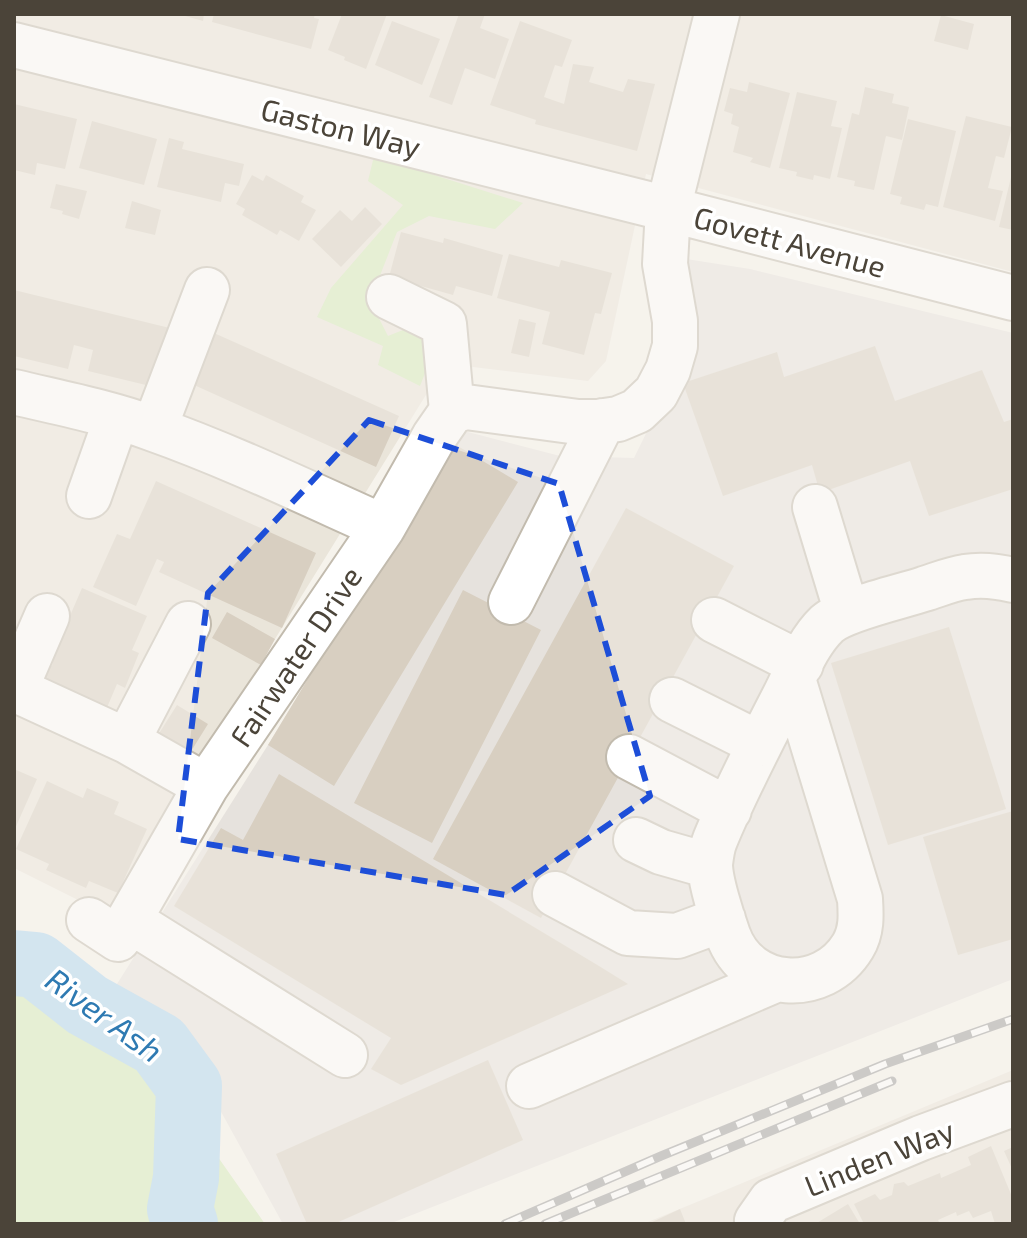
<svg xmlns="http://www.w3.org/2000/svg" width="1027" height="1238" font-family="'Exo 2',sans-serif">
<rect width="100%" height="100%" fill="#f6f3ec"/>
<path fill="#eae5da" d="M14 14H1013V272L646 174 606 361 588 381 473 367 429 390 275 639 110 916 14 868Z
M1013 1070V1224H643L709 1197Z"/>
<path fill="#e6e2dd" d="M686 259 750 269 1013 333V979L389 1224H283L198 1070 105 1003 268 745 460 430 560 456 634 458 695 334Z"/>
<path fill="#d2eab5" d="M374 156 523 203 495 229 429 216 397 232 370 301 388 336 403 330 436 345 420 386 378 365 383 346 317 317 331 288 403 205 368 181Z
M14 963 36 965 100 989 265 1224H14Z"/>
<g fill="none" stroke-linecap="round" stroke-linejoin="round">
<path stroke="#a9d4f2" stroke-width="66" d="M14 963 36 965 87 1005 159 1045 189 1086 186 1178 180 1209 185 1224"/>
</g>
<path fill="#d8cfc1" d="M178 14H204L203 21Z
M214 14H315L314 18 319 19 311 49 212 22Z
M342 14H387L366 69 344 60 345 57 328 50Z
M459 14H485L480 28 509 39 495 79 465 68 452 105 429 97Z
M941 15 974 24 968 50 934 41Z
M392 21 440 39 422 85 375 65Z
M520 21 572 40 562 67 555 65 544 97 564 104 573 64 594 67 589 82 623 92 628 79 655 84 637 151 535 124 536 120 490 105Z
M749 82 790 93 770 168 750 162 753 158 733 152 739 127 731 124 733 114 724 111 730 88 747 92Z
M865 87 894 94 892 103 909 107 902 140 886 136 874 190 854 186 855 181 837 177 852 113 859 115Z
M797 92 837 101 831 126 842 128 830 179 814 175 813 180 796 176 797 172 779 168Z
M14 104 77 119 65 169 37 163 35 175 14 170Z
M966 116 1012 127 1004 158 996 156 988 188 1003 191 995 221 943 207Z
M908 119 956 131 938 207 926 204 924 210 900 204 902 197 890 194Z
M92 121 157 139 144 185 79 168Z
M169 138 184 142 182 149 244 164 239 186 225 183 221 202 157 187Z
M1012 173H1013V230L999 227Z
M252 175 263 181 266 175 304 196 301 202 316 210 299 241 280 230 277 235 242 215 245 209 236 204Z
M56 184 87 191 79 219 62 214 63 211 50 208Z
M132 201 161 210 155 235 125 228Z
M365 207 382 224 341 267 312 239 340 210 352 221Z
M401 232 443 243 444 238 503 255 492 296 456 286 453 295 389 277Z
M509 254 559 267 561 260 612 273 601 314 595 313 584 355 542 344 550 312 497 298Z
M14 290 178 330 168 363 156 360 150 386 88 371 93 350 74 345 68 369 14 356Z
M519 319 536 323 529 357 511 353Z
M205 329 399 416 376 467 183 380Z
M875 346 895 401 982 370 1004 422 1013 419V489L929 516 910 461 820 493 812 465 723 496 683 383 777 352 784 377Z
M451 442 518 482 334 786 268 745Z
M156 481 316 553 282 628 159 572 164 562 157 559 136 606 93 587 117 534 130 539Z
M626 508 734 566 541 918 433 859Z
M82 588 147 616 132 650 139 653 125 688 117 684 103 717 37 689 47 664 52 666 53 661 43 656 62 614 69 618Z
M463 590 541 630 432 843 354 803Z
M227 612 275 639 261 665 212 638Z
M949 627 1006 809 888 845 831 663Z
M177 705 208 724 190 753 158 735Z
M14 769 37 779 14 831Z
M279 774 599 966 628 984 401 1085 371 1069 391 1038 174 906 221 828 243 840Z
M47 781 83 798 87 788 119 802 114 814 147 829 118 893 89 881 86 888 46 870 49 864 16 849Z
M1013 811V939L958 955 923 837Z
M488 1060 523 1140 334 1224H307L276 1154Z
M991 1146 1013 1199V1222L995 1224 991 1211 973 1218 969 1211 957 1216 956 1212 938 1220 940 1224H864L854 1204 875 1194 880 1200 892 1195 894 1184 904 1182 908 1186 940 1173 941 1178 971 1165 968 1157Z
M1013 1147V1171L1004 1151Z
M848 1204 860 1224H815Z
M680 1209 686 1224H648Z"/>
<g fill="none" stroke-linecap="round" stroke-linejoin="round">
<defs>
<path id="minor" d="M14 45 668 209 1013 298
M389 297 444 324 452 411
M14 392C60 403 107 412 151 428 230 456 307 493 383 527
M154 429 207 290
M89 496 117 417
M815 507 847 613
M511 602 603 421
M714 620 801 664
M793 679 860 899C861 915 862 931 853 946 823 996 748 991 728 935 722 918 710 881 710 864 711 856 712 847 715 840 735 791 760 744 784 697 796 674 807 643 827 624 844 609 900 597 924 589 937 585 951 579 965 577 982 574 997 576 1013 580
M14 689 127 741 206 786
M15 690 47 616
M672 700 760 744
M127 741 188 624
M629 757 729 810
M636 840 661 852 710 866
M555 894 628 933 677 936 723 919
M89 920 118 939 206 786 383 527 434 437 452 411 466 407 578 422H598L618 419 637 411 656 393 668 370 675 346V321L665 264 668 209 717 14
M129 920 345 1055
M529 1086 775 980
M758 1224 757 1221 771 1201 921 1138 1013 1104"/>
</defs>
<use href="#minor" stroke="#c2bbae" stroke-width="48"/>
<use href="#minor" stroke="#fff" stroke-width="44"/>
<defs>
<path id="rail" d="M505 1224 661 1156 885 1064 1013 1019
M545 1224 892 1081"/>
</defs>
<use href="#rail" stroke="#9a9a9a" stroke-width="9"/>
<use href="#rail" stroke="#fff" stroke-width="6" stroke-dasharray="18" stroke-linecap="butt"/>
</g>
<path d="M0 0H1027V1238H0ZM369 420 559 484 650 796 506 895 178 839 208 593Z" fill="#f6f3ec" fill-opacity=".55" fill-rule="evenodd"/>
<path fill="none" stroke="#1d4ed8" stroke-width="6" stroke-dasharray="16 10" stroke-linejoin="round" d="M369 420 559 484 650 796 506 895 178 839 208 593Z"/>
<g text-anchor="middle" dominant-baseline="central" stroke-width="7" stroke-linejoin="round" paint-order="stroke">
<g font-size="30" fill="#4b4439" stroke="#fff">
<text transform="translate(341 127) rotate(14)">Gaston Way</text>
<text transform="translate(790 241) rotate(15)">Govett Avenue</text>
<text transform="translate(295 656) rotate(-56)">Fairwater Drive</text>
<text transform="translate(879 1157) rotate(-22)">Linden Way</text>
</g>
<g font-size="32" font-style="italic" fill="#2e7ab2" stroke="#fff">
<text transform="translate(105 1014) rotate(36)">River Ash</text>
</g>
</g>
<rect width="1027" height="1238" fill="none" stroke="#4b4439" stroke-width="32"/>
</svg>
